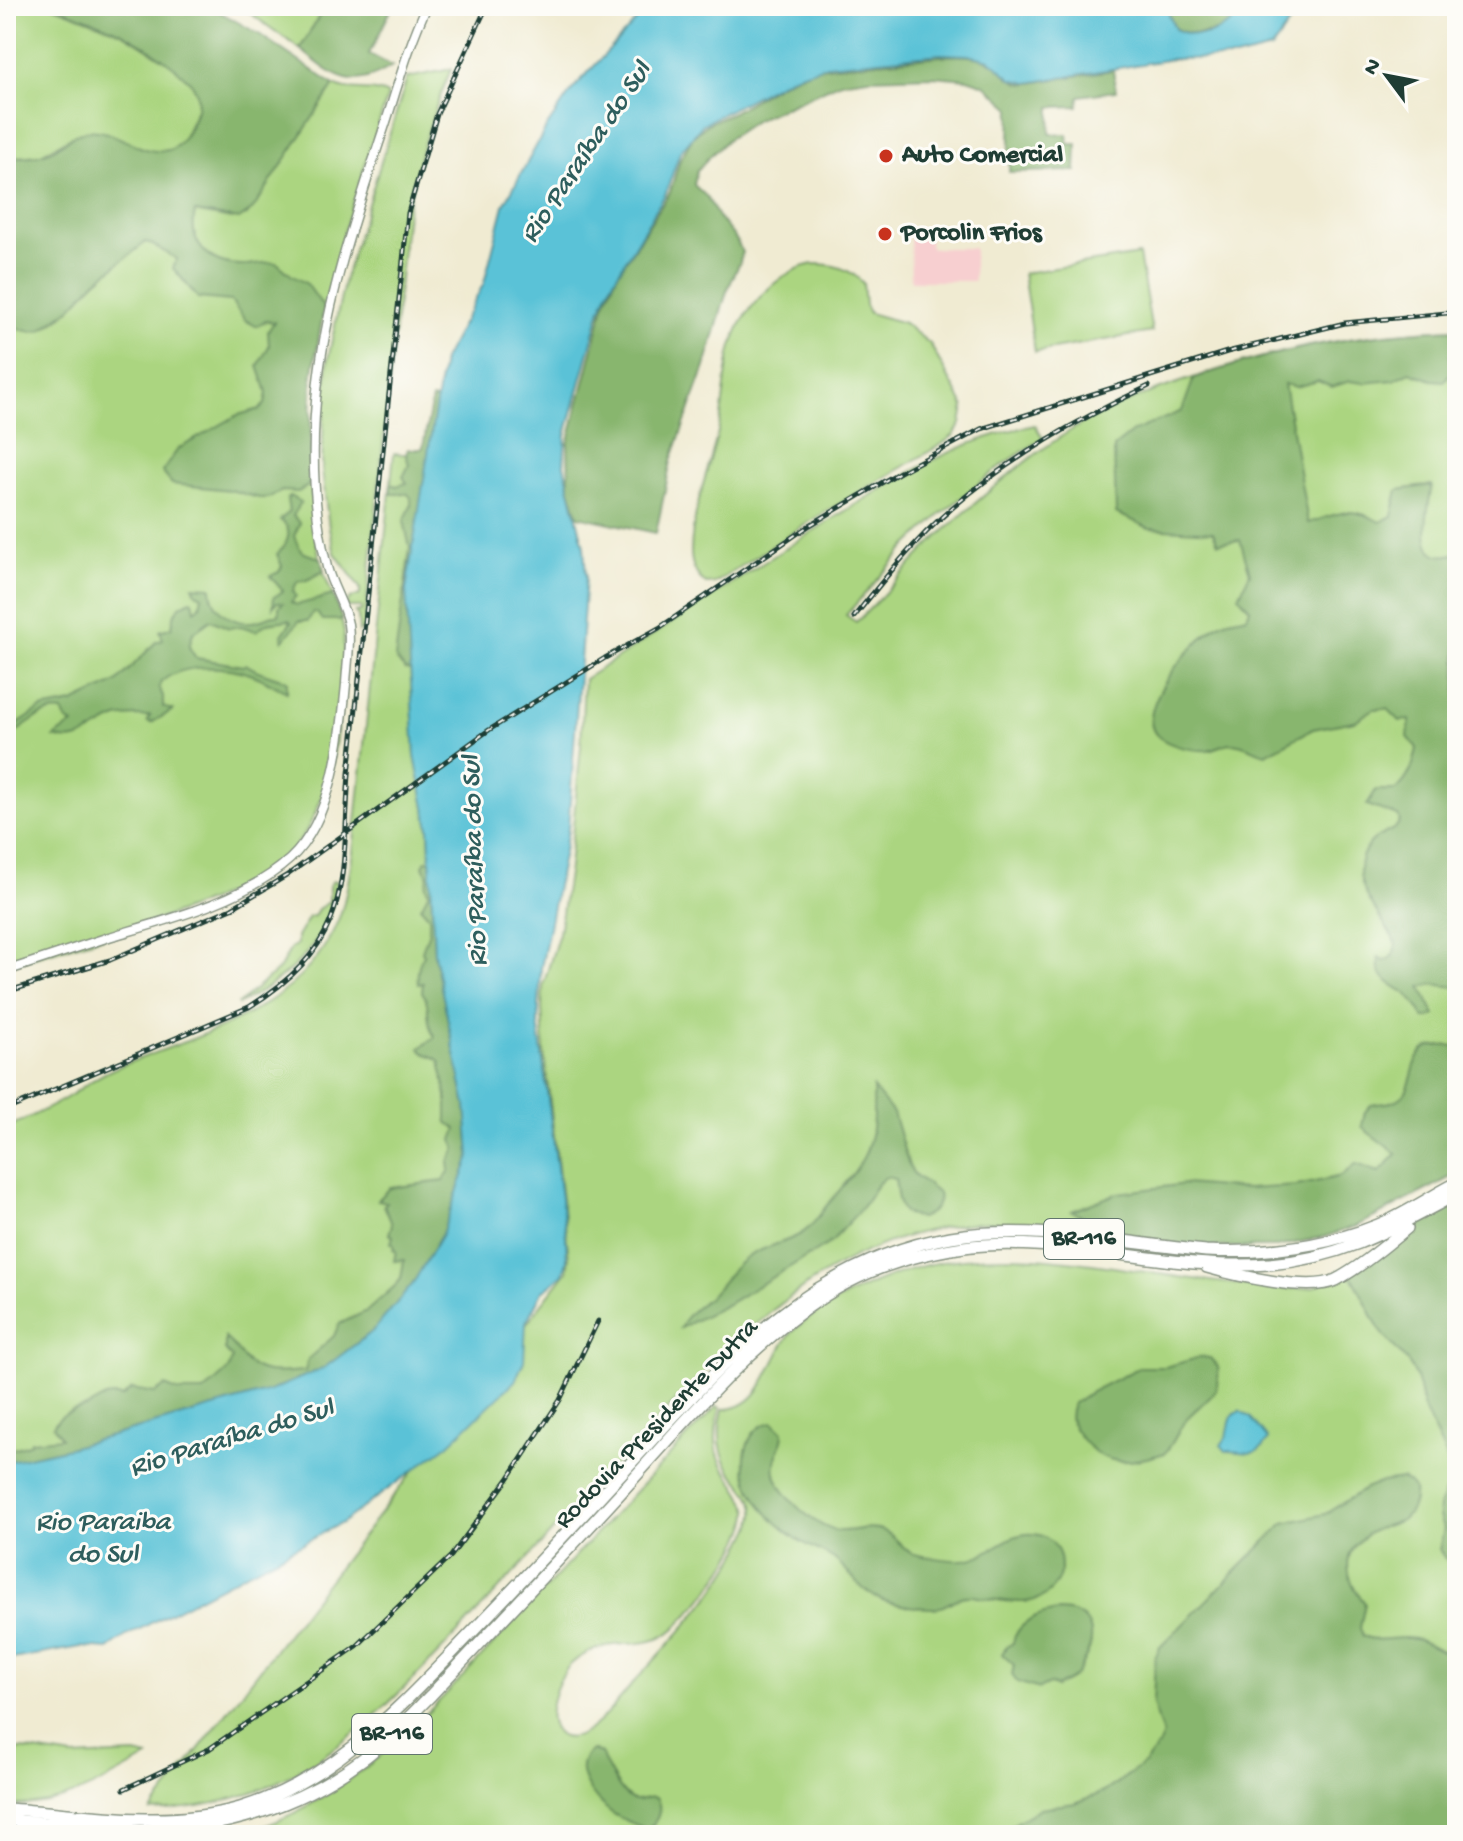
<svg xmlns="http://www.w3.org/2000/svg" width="1463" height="1841" font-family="'Gochi Hand',sans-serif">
<rect width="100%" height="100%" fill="#fdfcf7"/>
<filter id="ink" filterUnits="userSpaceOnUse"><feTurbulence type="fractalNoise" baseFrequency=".0125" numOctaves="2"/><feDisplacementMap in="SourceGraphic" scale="16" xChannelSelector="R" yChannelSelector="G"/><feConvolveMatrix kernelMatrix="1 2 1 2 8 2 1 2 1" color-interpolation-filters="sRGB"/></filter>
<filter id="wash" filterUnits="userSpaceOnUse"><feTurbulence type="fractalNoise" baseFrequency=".006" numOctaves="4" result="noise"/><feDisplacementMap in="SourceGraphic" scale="32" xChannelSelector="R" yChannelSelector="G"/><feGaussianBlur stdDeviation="1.8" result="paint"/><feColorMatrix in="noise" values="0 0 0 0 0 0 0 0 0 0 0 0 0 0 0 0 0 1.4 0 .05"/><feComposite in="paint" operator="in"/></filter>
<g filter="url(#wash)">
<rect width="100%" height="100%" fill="#f0ebd2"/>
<path fill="#f7cfd0" d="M929 231 930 248H974V281H911L910 232Z"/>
<path fill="#abd580" stroke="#65895a" stroke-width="2" d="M6 6H53L122 33 177 68 190 80 197 92 198 107 183 139 174 149 166 151 155 152 141 148 112 135 80 132 39 155 6 158Z
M240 6H325L300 49Z
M451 69C432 115 416 161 407 211L364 628 359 632 358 616 355 612 361 611V607H346L349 599 360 595V588L335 553 329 528 322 470 324 406 328 359 345 278 407 78Z
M334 85C352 94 371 86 388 95 347 222 297 352 311 488 313 514 315 543 322 567 329 589 340 608 344 631 341 699 340 784 299 842 253 905 81 940 6 966V325C18 329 30 334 42 329 65 320 80 295 98 280 127 253 160 231 194 212L231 219 247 215Z
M1139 255 1152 332 1035 352 1023 273Z
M813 264C834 264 849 268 863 283L865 305 869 313 904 323 930 344 964 406 961 424 954 435 942 444 817 517 715 583 706 584C696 576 691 565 691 552 692 512 708 471 718 432 727 395 723 354 743 320 758 295 785 269 813 264Z
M1457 329V1174L1357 1226 1249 1248 990 1222C837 1230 749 1326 649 1429 583 1497 520 1568 455 1636 363 1732 292 1805 151 1811L567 1271 569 1257 544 1052 542 1007 543 986 559 933 569 867 581 746 584 679C664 629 741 576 821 526 891 483 954 440 1035 425L1043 438 998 468 940 515 908 545 846 615 856 622C886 595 910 562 940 535 982 496 1029 455 1078 426 1111 406 1148 393 1184 381 1278 349 1358 332 1457 329Z
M394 453 427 457 406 590 415 756 429 828 434 954 466 1106 442 1234 324 1368 6 1462V1128C28 1118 51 1108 71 1095 85 1085 97 1076 113 1069 198 1034 301 1014 339 918 347 898 349 874 353 852Z
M333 881H337C333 898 331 915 322 930 305 963 270 988 237 1005L280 968 291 948 297 944V937L309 917 314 916 318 909 329 902V886Z
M1457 1199V1835H240C356 1799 431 1710 512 1624 580 1552 647 1477 717 1406L720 1408C706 1468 730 1464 749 1510 752 1538 688 1625 662 1637 646 1645 624 1643 608 1646 594 1649 580 1655 570 1665 557 1678 539 1724 561 1736 569 1740 577 1737 584 1733 605 1720 619 1699 635 1681 676 1637 716 1596 744 1542 748 1534 754 1524 755 1514 757 1496 737 1482 729 1468 717 1449 718 1429 723 1409 763 1409 769 1363 788 1337 811 1307 890 1274 927 1265 1023 1242 1130 1274 1228 1283 1249 1285 1292 1292 1312 1287 1321 1286 1331 1278 1339 1273 1380 1251 1417 1223 1457 1199Z
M22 1749 73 1757 135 1754 148 1757C104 1783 60 1808 6 1805V1750Z"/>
<path fill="#88b66e" stroke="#547a51" stroke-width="2" d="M53 6H209L259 34 334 85 253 209 239 219 195 212C188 243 208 264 240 265 252 266 265 261 277 263L291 275 307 284 324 308 312 377 310 479 308 486 298 492 282 491 268 498H259L230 490 172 484 162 472 178 449 238 415 260 409 265 404 267 392 258 366 269 346 268 331 274 322 266 321 256 326 245 320 231 301 198 298 173 268 177 259 149 243 146 242 96 281 71 308 41 330 32 332 6 325V158C22 157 40 157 54 149 64 143 74 133 86 131 115 126 138 157 168 150 179 148 187 133 192 124 196 115 200 104 197 94 193 75 139 42 122 33 100 22 75 15 53 6Z
M325 6H337L345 11 348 6H393L369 54 392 66C350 94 334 76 300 49Z
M1169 6H1258C1235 26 1205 42 1175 29L1169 15Z
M940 56C957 55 977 54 993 63 1005 71 1009 82 1025 84L1113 70 1116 91 1079 96 1078 106 1051 107 1050 134H1067L1068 144H1077L1076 171 1009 172 1011 108 985 85 967 79 933 76 868 78 841 82 756 120 728 139 707 159 697 171 694 185 707 197 718 217 736 239 742 252 740 262 727 291 705 367 671 461 656 533 578 516 569 485 568 444 604 305 617 275 670 192 680 159 693 137 707 124 733 112 785 81 816 68Z
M1457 329V356H1450L1453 370 1444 381 1432 380 1410 372 1394 380 1363 383 1350 381 1332 387 1318 381 1296 387 1284 384 1308 523C1340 514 1348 504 1380 522L1392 516 1398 490 1432 485C1428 511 1412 568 1457 553V987L1432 984 1421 987 1435 1015 1425 1019C1419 1009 1414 999 1404 992 1389 982 1376 979 1379 957L1384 961C1393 958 1395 953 1396 944 1382 913 1340 878 1371 842 1380 832 1396 833 1400 820L1398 816 1367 805 1376 790H1396C1409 779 1414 765 1417 748L1408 737 1410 720 1400 721 1388 709H1374L1355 721 1313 729 1266 754C1255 751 1243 743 1231 743 1223 744 1215 749 1207 750 1192 751 1172 746 1160 738 1126 714 1199 633 1223 622 1230 619 1240 618 1247 616L1250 609 1239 596 1250 573 1240 540 1218 543 1213 532 1149 528 1116 513 1114 447 1134 431 1182 411 1194 378C1281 348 1365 332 1457 329Z
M432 399 437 400 406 590 411 671 405 670 395 658 410 548 404 521 411 506V498L408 494H390L391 484 396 486 407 483 403 477 409 465 406 454 408 449H421L423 447Z
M291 496 301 502 293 516 300 523 294 536C301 554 302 553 321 558L324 571 307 580 297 582 293 591 296 596 291 602 297 605 333 595 342 620H322L317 613 313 612 308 621H299L283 641 282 635 291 622 289 620 267 623 256 631 241 626 229 628 211 620 193 633 189 647 196 658 243 666 246 664C259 674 273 675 287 681V692C275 687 265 679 253 675 227 666 184 662 161 682L159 688 163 696V707L173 710 151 723 147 721 150 716C138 717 129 715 118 718 92 727 82 747 54 737L73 724 67 721 62 712C42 708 23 729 6 739V732L41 709 73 703 117 682 156 642 163 640 160 631 172 627C174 612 176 606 191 600L193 601 195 610 200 606 202 596 196 593 193 586 211 587C211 613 238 628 261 620 268 617 271 614 279 615V607L283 603 277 602 273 607 274 597 283 591 270 576 279 572 282 566 277 554C287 545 295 530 280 520L289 512 287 499Z
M426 860H430L434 954 466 1106 470 1156 442 1234 412 1285 373 1331 324 1368 270 1391 69 1448 6 1462V1451L29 1444 31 1441 61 1438 53 1426C61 1413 72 1411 86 1407 100 1402 103 1393 122 1397L132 1389 155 1393 165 1386 179 1392H204L228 1370 232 1358 225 1350V1338C233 1344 237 1350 243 1358 260 1378 282 1372 305 1371L308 1359 334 1336 339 1324 367 1311 396 1285 401 1279 404 1260 394 1261 396 1251 393 1250 394 1245 391 1243 393 1236 389 1234 392 1224 384 1205 387 1202 378 1200 390 1188 443 1181 450 1170 449 1162 456 1149 453 1140 457 1129 447 1122V1096L440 1061C435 1054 424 1057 420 1048L435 1037C424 1023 432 1003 422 992L423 983 418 984C417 974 418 963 424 955L422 951 429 931V916L421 907 429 892 426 887 428 876 423 866Z
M1457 1046V1174L1357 1226 1327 1236 1277 1247H1199L1129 1237 1110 1222 1081 1216 1072 1211 1118 1193 1185 1184 1247 1189 1297 1186 1341 1176 1356 1164 1379 1172 1397 1154 1365 1130 1362 1126 1365 1112 1371 1105C1380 1103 1389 1104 1397 1100 1418 1089 1408 1053 1430 1047 1438 1045 1449 1046 1457 1046Z
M873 1088 893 1113 909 1166 914 1174 938 1193C941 1206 931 1214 920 1218 896 1217 898 1198 895 1179L886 1177C874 1184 871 1197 862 1207 853 1219 841 1228 833 1241L726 1305 680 1328C686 1313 698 1307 709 1297 721 1285 729 1271 743 1260 760 1247 780 1245 799 1235 812 1228 819 1215 828 1204 867 1158 875 1150 873 1088Z
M1457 1199V1566L1444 1558 1439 1550 1444 1529C1427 1498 1457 1495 1449 1465 1443 1445 1431 1428 1424 1408 1419 1394 1419 1379 1411 1367 1402 1353 1388 1343 1379 1328 1369 1311 1361 1291 1350 1273L1418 1223Z
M1201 1357 1210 1358 1218 1367C1221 1401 1203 1398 1186 1420 1178 1430 1174 1443 1165 1453 1128 1464 1103 1469 1078 1434 1070 1424 1068 1416 1073 1404L1087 1394 1140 1367H1165Z
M773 1422 783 1432C783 1447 772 1458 775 1473 778 1494 819 1531 840 1531 855 1532 867 1525 882 1530 895 1535 899 1545 910 1552 916 1556 953 1561 962 1560 990 1559 1005 1531 1034 1534 1059 1537 1068 1565 1055 1585 1037 1613 998 1599 971 1596 959 1595 953 1602 943 1606 934 1611 896 1605 885 1601 858 1592 854 1574 834 1559 823 1551 809 1547 797 1539 769 1520 738 1487 746 1450 750 1435 757 1425 773 1422Z
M1401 1479 1409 1483 1414 1489C1415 1500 1413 1511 1404 1518 1396 1524 1384 1525 1375 1530 1339 1548 1343 1576 1365 1603L1360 1628 1363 1636C1380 1644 1397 1635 1415 1639 1430 1642 1441 1654 1457 1656V1835H996L1040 1808 1075 1803 1104 1792 1145 1763 1159 1745 1163 1736 1153 1704 1155 1658 1160 1647 1284 1523 1325 1514 1367 1488 1382 1482Z
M1057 1611C1092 1611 1099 1635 1083 1662 1080 1667 1077 1676 1072 1678 1067 1682 1061 1683 1056 1687L1049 1684 1039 1689 1017 1682 1012 1675 1014 1665 1002 1654 1006 1647 1013 1643C1016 1623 1039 1614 1057 1611Z
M592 1750 601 1753C605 1764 622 1798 634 1800 640 1801 647 1797 653 1797L657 1799C663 1811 657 1822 647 1829 635 1824 622 1820 612 1813 594 1800 567 1768 592 1750Z"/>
<path fill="#5ac2d7" stroke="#3c8086" stroke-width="2" d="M650 6H1169V15L1175 29C1214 47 1227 21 1257 7 1268 2 1290 6 1302 6L1271 49 1235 58 1172 59 1028 83 1012 79 990 60 968 55 941 54 828 65 793 76 703 124 680 152 666 193 612 283 601 308 566 435 564 465 584 547 586 577 568 830 541 968 538 1023 566 1236 567 1261 563 1274 542 1292 526 1322 524 1361 515 1381 448 1445 342 1523 126 1636 108 1649 81 1647 6 1660V1462L69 1448 270 1391 324 1368 373 1331 412 1285 442 1234 470 1156 466 1106 434 954 429 828 415 756 406 590 443 360 484 283 504 205 546 128 572 90Z
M1240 1411 1251 1418 1268 1439C1257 1461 1244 1450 1226 1451L1221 1445C1223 1442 1226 1439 1227 1435 1231 1424 1227 1417 1240 1411Z"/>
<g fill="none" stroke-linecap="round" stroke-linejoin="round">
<path stroke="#5ac2d7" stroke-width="2" d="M640 6 646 10"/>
</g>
</g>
<g filter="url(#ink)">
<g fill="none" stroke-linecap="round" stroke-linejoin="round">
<defs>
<path id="minor" d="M6 971C40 960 75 948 109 937 167 920 244 901 290 859 333 819 341 738 346 684 347 664 351 643 348 624 344 604 332 587 327 567 312 507 311 442 318 381 328 295 356 213 383 131 397 89 408 46 427 6"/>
<path id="highway" d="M1207 1267C1235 1275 1310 1293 1336 1280 1359 1268 1387 1245 1407 1228
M6 1809C84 1813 163 1830 240 1808 328 1782 389 1718 450 1655 507 1596 562 1538 617 1478 714 1373 802 1263 951 1237 1029 1224 1127 1243 1206 1251 1271 1254 1333 1246 1392 1219 1415 1208 1435 1194 1457 1183
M6 1820C51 1823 96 1828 140 1830 220 1832 300 1806 364 1758 388 1740 409 1717 431 1695 495 1627 560 1559 623 1490 684 1423 749 1344 826 1295 868 1268 915 1254 964 1247 1061 1234 1171 1272 1269 1264 1344 1258 1393 1228 1457 1194"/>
</defs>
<use href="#minor" stroke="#889483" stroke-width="11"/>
<use href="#highway" stroke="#889483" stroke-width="14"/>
<use href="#minor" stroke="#fff" stroke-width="8"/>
<use href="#highway" stroke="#fff" stroke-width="11"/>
<defs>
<path id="rail" d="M854 617C884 579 915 540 952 508 1011 457 1079 419 1149 386
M6 992 110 960 232 908 286 876 489 730 605 658 659 628 810 525 900 472 981 429 1227 352 1345 323 1457 312
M6 1110 249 1007C354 941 341 883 349 774L408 213 437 114 487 6
M124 1789 209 1749 357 1646 451 1556 508 1479 560 1400 598 1321"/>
</defs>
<use href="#rail" stroke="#1f3d34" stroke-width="5"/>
<use href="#rail" stroke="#fdfcf7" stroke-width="2" stroke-dasharray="6" stroke-linecap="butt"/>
</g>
</g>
<g fill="#c8321e" stroke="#fdfcf7" stroke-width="3">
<circle cx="886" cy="156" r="8"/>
<circle cx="885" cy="234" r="8"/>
</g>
<g text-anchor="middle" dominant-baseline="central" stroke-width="6" stroke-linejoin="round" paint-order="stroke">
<g fill="#fdfcf7" stroke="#62766e" stroke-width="2">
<rect x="1044" y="1219" width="80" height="40" rx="6"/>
<rect x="352" y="1714" width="80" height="40" rx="6"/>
</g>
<g font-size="24" font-weight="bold" fill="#1f3d34">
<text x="1084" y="1239">BR-116</text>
<text x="392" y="1734">BR-116</text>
</g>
<g font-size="26" font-weight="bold" fill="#1f3d34" stroke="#fdfcf7" text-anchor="start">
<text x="902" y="156">Auto Comercial</text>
<text x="901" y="234">Porcolin Frios</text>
</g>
<g font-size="26" fill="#1f3d34" stroke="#fdfcf7">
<text transform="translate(658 1425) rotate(-46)">Rodovia Presidente Dutra</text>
</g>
<g font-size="28" font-style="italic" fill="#2e5e5d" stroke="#fdfcf7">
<text transform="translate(587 153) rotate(-56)">Rio Paraíba do Sul</text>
<text transform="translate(476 861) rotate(-92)">Rio Paraíba do Sul</text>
<text transform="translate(232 1439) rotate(-17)">Rio Paraíba do Sul</text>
<text x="103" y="1523">Rio Paraiba<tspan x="103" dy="32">do Sul</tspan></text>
</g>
</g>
<rect width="1463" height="1841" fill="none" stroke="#fdfcf7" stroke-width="32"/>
<g transform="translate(1387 76) rotate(302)" stroke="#fdfcf7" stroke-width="6" paint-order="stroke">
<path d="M0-6L14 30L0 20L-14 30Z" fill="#1f3d34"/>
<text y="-12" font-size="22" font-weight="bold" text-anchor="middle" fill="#1f3d34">N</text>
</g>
</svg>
